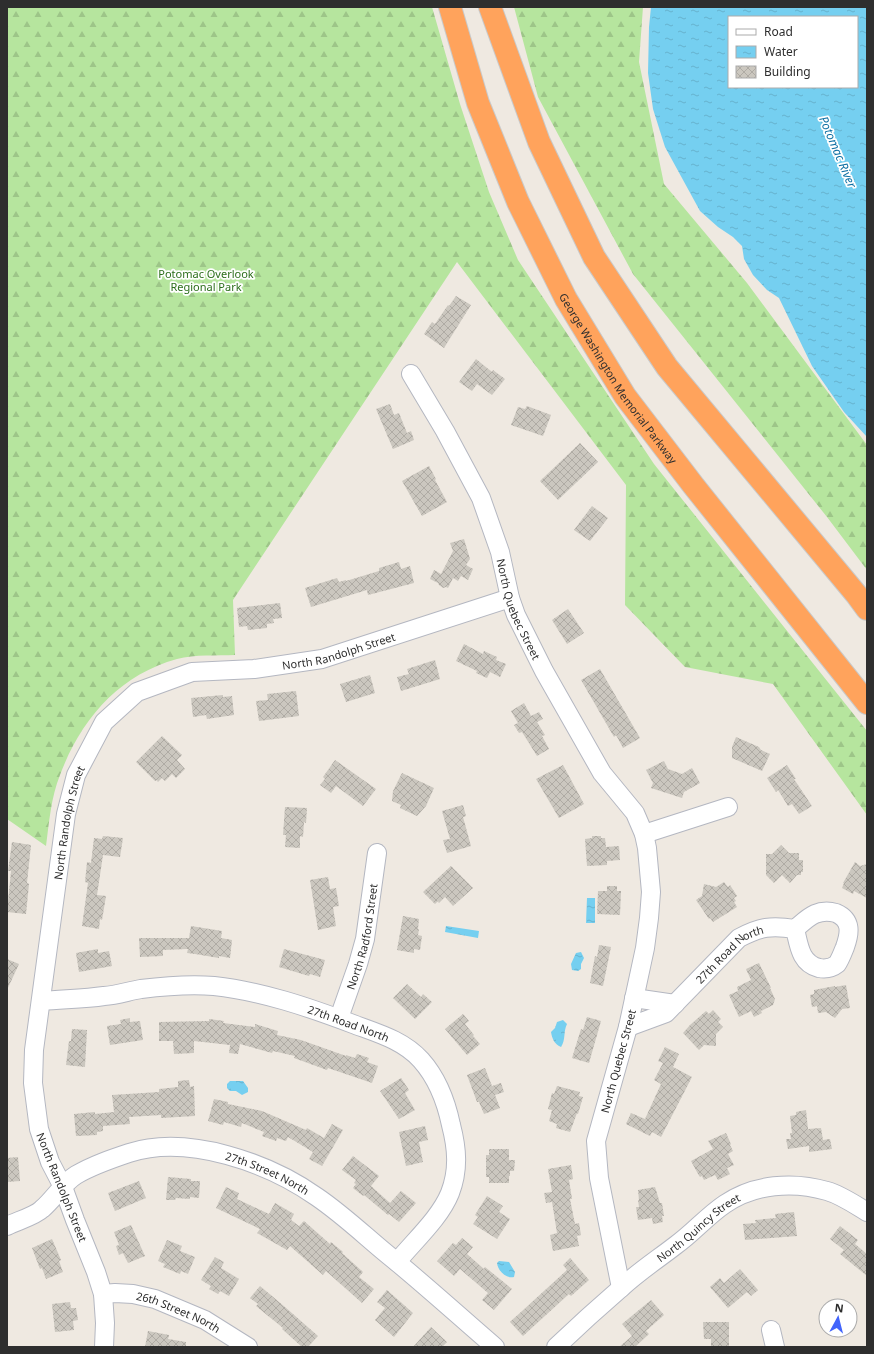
<svg xmlns="http://www.w3.org/2000/svg" width="874" height="1354" font-family="'Noto Sans',sans-serif">
<defs>
<pattern id="forest-firs" width="22" height="20" patternUnits="userSpaceOnUse"><rect width="22" height="20" fill="#b6e59e"/><path d="M5 1l3.5 6h-7zM16 11l3.5 6h-7z" fill="#9dc588"/></pattern>
<pattern id="water-ripples" width="26" height="14" patternUnits="userSpaceOnUse"><rect width="26" height="14" fill="#75cff0"/><path d="M2 4q2-2 4 0t4 0M15 11q2-2 4 0t4 0" fill="none" stroke="#66b2ce"/></pattern>
<pattern id="building-cross-hatch" width="8" height="8" patternUnits="userSpaceOnUse"><rect width="8" height="8" fill="#cbc7bf"/><path d="M0 0l8 8M0 8l8-8" fill="none" stroke="#afaba4"/></pattern>
</defs>
<rect width="100%" height="100%" fill="#efe9e1"/>
<path fill="url(#forest-firs)" d="M7 7H432L460 104 489 192 518 260 654 464 867 731V815L773 684 685 667 625 605 626 485 457 262 233 600 235 655C217 656 195 654 177 659 119 675 81 719 60 775 51 797 49 823 46 846L7 819Z
M514 7H643L639 62 664 184 747 283 867 445V570L827 517 633 274 538 97Z"/>
<path fill="url(#water-ripples)" fill-rule="evenodd" d="M651 7H867V437L844 412 812 366 779 298 767 290 753 275 744 259 742 246 733 237 718 227 700 211 665 147 653 109 648 73 649 27ZM729 17H857V87H729Z
M587 898H595V923H586Z
M446 926 479 931 478 938 445 932Z
M581 952 584 958 581 964V969L578 971 572 970 571 964 576 953Z
M563 1020 567 1024C563 1032 566 1040 561 1047 554 1044 552 1038 551 1032L555 1028 557 1022Z
M230 1081H243L248 1088V1092L242 1095 236 1091H230L227 1088V1084Z
M499 1261 509 1262 515 1272 514 1277C506 1279 498 1271 497 1263Z"/>
<path fill="url(#building-cross-hatch)" d="M456 296 471 305 444 348 424 334 432 322 435 324 448 305 449 306Z
M476 359 492 372 493 370 505 379 492 395 477 384 472 391 459 382Z
M390 404 394 415 399 413 407 433 411 431 414 440 393 449 376 409Z
M527 406 551 415 543 436 511 425 518 407 525 409Z
M580 443 598 462 558 500 540 481Z
M429 466 436 479 435 480 447 502 422 516 402 481Z
M592 506 608 518 590 541 574 530Z
M464 539 470 559 466 565 473 569 468 580 461 576 458 581 453 578 448 588 446 587 443 588 439 585 438 583 430 579 434 570 441 574 453 551 450 543Z
M399 562 401 569 410 566 414 583 368 595 367 590 311 607 305 588 337 578 339 582 346 580V581L379 571V568Z
M280 603 282 618 273 619 274 623 267 624V628L248 630 247 626 239 627 237 608Z
M568 609 584 633 567 644 552 620Z
M464 644 483 654 484 651 497 657 496 660 506 664 500 677 490 672 487 678 476 673 477 671 456 661Z
M435 660 440 679 401 691 397 677 409 674 407 669Z
M600 669 640 738 623 748 616 735 614 737 581 680Z
M370 675 375 693 346 702 340 684Z
M296 691 299 716 259 721 256 701 268 700 267 694Z
M223 695V697L232 696 234 715 207 719 206 715 193 717 191 698Z
M524 703 531 716 539 712 543 719 537 722 545 735 542 736 549 749 537 756 522 732 519 733 514 725 518 723 511 711Z
M162 736 182 755 177 760 185 769 176 778 172 774 165 781 162 778 158 782 157 780 155 781 136 762Z
M736 737 759 747 761 750 770 754 762 771 732 758V747Z
M335 760 376 789 363 806 336 786 331 793 320 785 325 779 323 777Z
M664 761 668 769 682 774 692 768 700 783 684 792 682 798 651 788 653 783 646 770Z
M563 765 584 804 559 818 536 779Z
M787 765 796 779H794L812 806 799 814 792 804 788 806 778 790 776 792 767 778Z
M402 773 434 788 426 806 417 816 400 808 401 805 392 801 393 791Z
M463 805 466 816 463 817 471 846 447 853 443 840 450 839 442 811Z
M285 807 307 808 306 823 304 822 303 837 300 836V848L285 847 286 835H283Z
M103 836 123 838 120 857 103 855 97 895 106 896 102 920 100 919 99 929 82 926 88 883 85 882 87 862 91 863 94 838 102 839Z
M592 836H601V838H605L606 847 619 846 620 860 607 861V865L587 866 585 839 592 838Z
M12 842 31 845 27 883 29 884 26 914 7 912 11 871H8Z
M781 845 789 853H799V860H803V872H801V875H797L790 883 782 875 774 883 766 875V854H772Z
M855 862 860 866 867 864V898L854 891 853 894 842 888 844 883H843Z
M451 866 473 888 453 906 445 897 439 903 438 901 435 904 423 892Z
M328 877 330 889 336 888 339 906 333 907 336 926 318 930 310 880Z
M724 882 728 887 730 885 737 896 734 898 736 901 734 902 737 907 713 922 710 918 709 919 696 900 702 896 704 884 716 887Z
M607 886H617V891H621L620 915 597 914 598 891H607Z
M403 916 419 919 418 929H419L418 935 422 936 420 950 414 949V953L397 950Z
M191 926 222 931 221 938 232 940 230 958 219 956V958L195 954 187 953 188 949 163 950V956L140 957 139 938H189Z
M599 945 611 947 603 986 590 983 595 956 597 957Z
M98 949V953L109 951 112 966 79 972 76 953Z
M284 949 325 960 320 977 310 974 309 976 279 967Z
M7 959 19 964 7 990Z
M759 963 771 988H770L775 999 773 1005 761 1011 762 1013 754 1017 751 1011 739 1017 729 995 738 991 737 987 751 980 746 969Z
M407 984 421 997 423 994 432 1002 415 1019 393 998Z
M846 985 850 1008 842 1009 835 1018 826 1012 818 1013 817 1006 812 1007 810 995 814 994V990L835 986V987Z
M713 1010 721 1019 718 1022 723 1027 716 1034V1046L704 1045 699 1050 683 1033 690 1025 706 1011 709 1014Z
M463 1014 469 1021 465 1024 474 1035 473 1036 480 1044 467 1055 445 1029Z
M587 1017 601 1021 589 1063 572 1058 581 1029 583 1030Z
M130 1018V1022L140 1021 143 1040 110 1045 107 1026 121 1024 120 1020Z
M209 1019 224 1021 223 1023 255 1027V1024L278 1031 277 1035 301 1040 346 1056V1055L355 1058 357 1054 369 1058 367 1062 378 1066 372 1083 328 1068 327 1070 294 1058 295 1056 273 1051 272 1053 240 1044 238 1054 229 1053 230 1045 194 1041V1053L174 1054 173 1041H159V1022L209 1021Z
M72 1029 87 1030 85 1067 66 1065 69 1041H71Z
M665 1047 679 1054 673 1067 692 1077 661 1137 652 1132 650 1136 626 1124 631 1113 645 1119 661 1084 654 1080 663 1063 658 1061Z
M485 1068 492 1086 501 1083 504 1092 495 1095 500 1108 484 1114 479 1102H477L467 1075Z
M401 1078 409 1090 405 1093 415 1110 399 1119 380 1091Z
M189 1080 190 1087 194 1086 195 1116 161 1118V1115L129 1117 130 1124 103 1126V1131L97 1132V1135L76 1136 74 1114 95 1112V1114L114 1112 112 1095 159 1092V1089L178 1087V1081Z
M557 1086 580 1092 579 1096 583 1097 578 1114 577 1113 570 1132 556 1128 557 1124 549 1121 552 1110 548 1109 552 1093 554 1094Z
M214 1099 228 1102V1104L262 1111 306 1130 307 1128 324 1138 332 1124 343 1130 322 1166 309 1159 313 1152 288 1137 286 1141 277 1138 276 1141 262 1136 264 1132 242 1123 241 1127 224 1122 223 1125 208 1121Z
M806 1110 808 1129 821 1128 823 1140 830 1139 832 1149 809 1152V1146L788 1149 786 1139H791L790 1133H792L790 1116 796 1115V1112Z
M425 1126 428 1140 419 1142 423 1162 406 1166 399 1132Z
M726 1133 731 1144 730 1145 733 1151 728 1154 734 1165 727 1168 730 1174 718 1180 715 1175 704 1180 702 1176 700 1177 698 1174 691 1161 713 1149 708 1141Z
M489 1149H509V1160H515L514 1171H510V1176H509V1183H489V1177H486V1155H489Z
M353 1156 379 1176 371 1186 390 1203 401 1191 416 1203 399 1222 389 1214 388 1215 364 1195 363 1196 353 1188 356 1184 354 1183 356 1180 342 1170Z
M18 1157 20 1181 7 1182V1158Z
M571 1165 573 1179 569 1180 572 1199H570L575 1224 579 1223 581 1235 577 1236 579 1246 553 1251 550 1235 557 1233 552 1202 546 1203 544 1193 552 1192 548 1169Z
M168 1177 191 1179V1181H200L199 1198 190 1197V1199L176 1198 175 1200H166Z
M139 1181 146 1198 115 1211 108 1193Z
M226 1187 239 1193 237 1199 269 1214 275 1203 294 1214 291 1220 299 1226 304 1221 330 1244 331 1242 343 1252 342 1253 363 1272 359 1277 374 1289 362 1303 326 1271 323 1275 290 1246 287 1250 257 1233 260 1229 216 1208Z
M655 1187 660 1203H662L664 1216H662L663 1222 653 1224 652 1218 638 1220 636 1207H639L638 1200H639L638 1190Z
M487 1196 503 1206 499 1212 510 1219 497 1239 473 1224 478 1217 475 1215Z
M794 1212 797 1236 745 1240 743 1224 756 1223 755 1220 776 1218 775 1214Z
M131 1225 145 1256 128 1263 123 1253 119 1255 116 1246 119 1245 114 1232Z
M840 1226 858 1240 855 1244 867 1254V1276L840 1254 844 1250 830 1239Z
M462 1238 473 1247 467 1254 484 1269 485 1267 512 1289 494 1310 482 1300 488 1293 460 1269 454 1276 437 1261 453 1243 456 1245Z
M52 1239 61 1260 59 1261 63 1272 46 1279 42 1268 40 1269 32 1248Z
M167 1240 182 1246 180 1251 195 1257 188 1274 181 1271 180 1274 163 1267 165 1264 158 1261Z
M215 1257 224 1262 221 1268 239 1279 229 1296 220 1291 218 1294 209 1289 211 1286 201 1280Z
M570 1258 589 1280 571 1296 569 1294 523 1336 510 1322 567 1270 563 1265Z
M740 1269 758 1290 751 1296 747 1292 728 1308 710 1287 720 1278 724 1283Z
M260 1286 285 1307 318 1336 308 1347H302L282 1329 283 1328 256 1306 258 1304 250 1298Z
M387 1290 413 1313 394 1337 375 1320 385 1308 377 1302Z
M651 1300 664 1315 646 1331 649 1334 635 1347H619L632 1336 622 1324Z
M70 1302 71 1308H76L78 1320 73 1321 74 1330 55 1332 52 1304Z
M703 1322H729V1347H711V1339H704Z
M431 1327 447 1342 442 1347H413Z
M148 1331 169 1335 168 1339 186 1342V1347H145Z"/>
<g fill="none" stroke-linecap="round" stroke-linejoin="round">
<defs>
<g id="minor">
<path id="s1" d="M411 374 445 431 481 498 500 552 510 598 516 615 544 671 602 773 635 813 644 834 647 848 651 892 649 918 645 948 628 1027 596 1141 599 1178 621 1288"/>
<path d="M644 834 728 807"/>
<path d="M634 998 675 1004"/>
<path id="s2" d="M42 1001C62 999 84 999 104 996 117 995 129 991 141 989 165 986 190 984 214 986 261 991 308 1007 353 1024 377 1033 403 1040 421 1060 438 1079 446 1101 451 1125 457 1148 459 1170 450 1193 440 1218 414 1241 397 1262"/>
<path id="s3" d="M339 1018 358 964 365 939 377 853"/>
<path id="s4" d="M628 1027 666 1013 739 938C760 927 771 925 795 929 799 945 800 963 819 968 825 969 832 968 837 964 840 960 843 952 845 947 850 933 852 920 836 913 829 911 822 911 815 914 808 917 801 924 795 929"/>
<path id="s5" d="M7 1226C17 1221 35 1216 42 1209 54 1199 63 1183 76 1175 93 1165 111 1159 129 1153 188 1134 269 1163 317 1197 342 1214 364 1235 387 1254 424 1284 459 1316 495 1347"/>
<path id="s6" d="M103 1294 115 1293 133 1294 155 1299 205 1320 248 1347"/>
<path d="M771 1330 775 1347"/>
<path id="s7" d="M104 1347 105 1323 103 1294 96 1272 75 1220 63 1187 50 1162 39 1129 33 1083 34 1050 66 814 76 775 104 722 137 692 192 672 254 669 322 659 510 598"/>
<path id="s8" d="M556 1347C577 1327 599 1307 621 1288 638 1272 658 1259 676 1245 693 1233 707 1216 725 1204 754 1184 793 1181 827 1191 841 1195 854 1204 867 1212"/>
</g>
<g id="highway">
<path id="s9" d="M450 7 478 103 518 202 566 299 625 396 693 485 867 703"/>
<path d="M490 7 539 142 594 257 667 367 856 594 867 609"/>
</g>
</defs>
<use href="#minor" stroke="#b4b7c1" stroke-width="20"/>
<use href="#highway" stroke="#c9c9c9" stroke-width="24"/>
<use href="#minor" stroke="#fff" stroke-width="18"/>
<use href="#highway" stroke="#ffa35c" stroke-width="22"/>
</g>
<g text-anchor="middle" dominant-baseline="central" stroke-width="3.5" stroke-linejoin="round" paint-order="stroke">
<g font-size="11" fill="#2c6e1b" stroke="#fff">
<text x="206" y="273">Potomac Overlook<tspan x="206" dy="13">Regional Park</tspan></text>
</g>
<g font-size="11" fill="#2e2e2e" stroke="#fff">
<text stroke="none"><textPath href="#s9" startOffset="410">George Washington Memorial Parkway</textPath></text>
<text stroke="none"><textPath href="#s1" startOffset="260">North Quebec Street</textPath></text>
<text stroke="none"><textPath href="#s7" startOffset="900">North Randolph Street</textPath></text>
<text stroke="none"><textPath href="#s7" startOffset="540">North Randolph Street</textPath></text>
<text stroke="none"><textPath href="#s3" startOffset="85">North Radford Street</textPath></text>
<text stroke="none"><textPath href="#s4" startOffset="128">27th Road North</textPath></text>
<text stroke="none"><textPath href="#s2" startOffset="313">27th Road North</textPath></text>
<text transform="translate(618 1061) rotate(-75)">North Quebec Street</text>
<text stroke="none"><textPath href="#s5" startOffset="288">27th Street North</textPath></text>
<text transform="translate(62 1187) rotate(68)">North Randolph Street</text>
<text stroke="none"><textPath href="#s8" startOffset="186">North Quincy Street</textPath></text>
<text stroke="none"><textPath href="#s6" startOffset="79">26th Street North</textPath></text>
</g>
<g font-size="12" font-style="italic" fill="#0d6fa3" stroke="#fff">
<text transform="translate(838 152) rotate(67)">Potomac River</text>
</g>
</g>
<rect width="874" height="1354" fill="none" stroke="#2e2e2e" stroke-width="16"/>
<rect x="728" y="16" width="130" height="72" fill="#ffffff" stroke="#ababab"/>
<rect x="736" y="29" width="20" height="6" fill="#ffffff" stroke="#ababab"/>
<text x="764" y="36" font-size="12" fill="#2e2e2e">Road</text>
<rect x="736" y="46" width="20" height="12" fill="url(#water-ripples)" stroke="#ababab"/>
<text x="764" y="56" font-size="12" fill="#2e2e2e">Water</text>
<rect x="736" y="66" width="20" height="12" fill="url(#building-cross-hatch)" stroke="#ababab"/>
<text x="764" y="76" font-size="12" fill="#2e2e2e">Building</text>
<g transform="translate(838 1318) rotate(7)"><circle r="19" fill="#ffffff" stroke="#ababab"/>
<path d="M0-3L7 15L0 10L-7 15Z" fill="#4264fb"/>
<text y="-6" font-size="11" font-weight="bold" text-anchor="middle" fill="#2e2e2e">N</text>
</g>
</svg>
